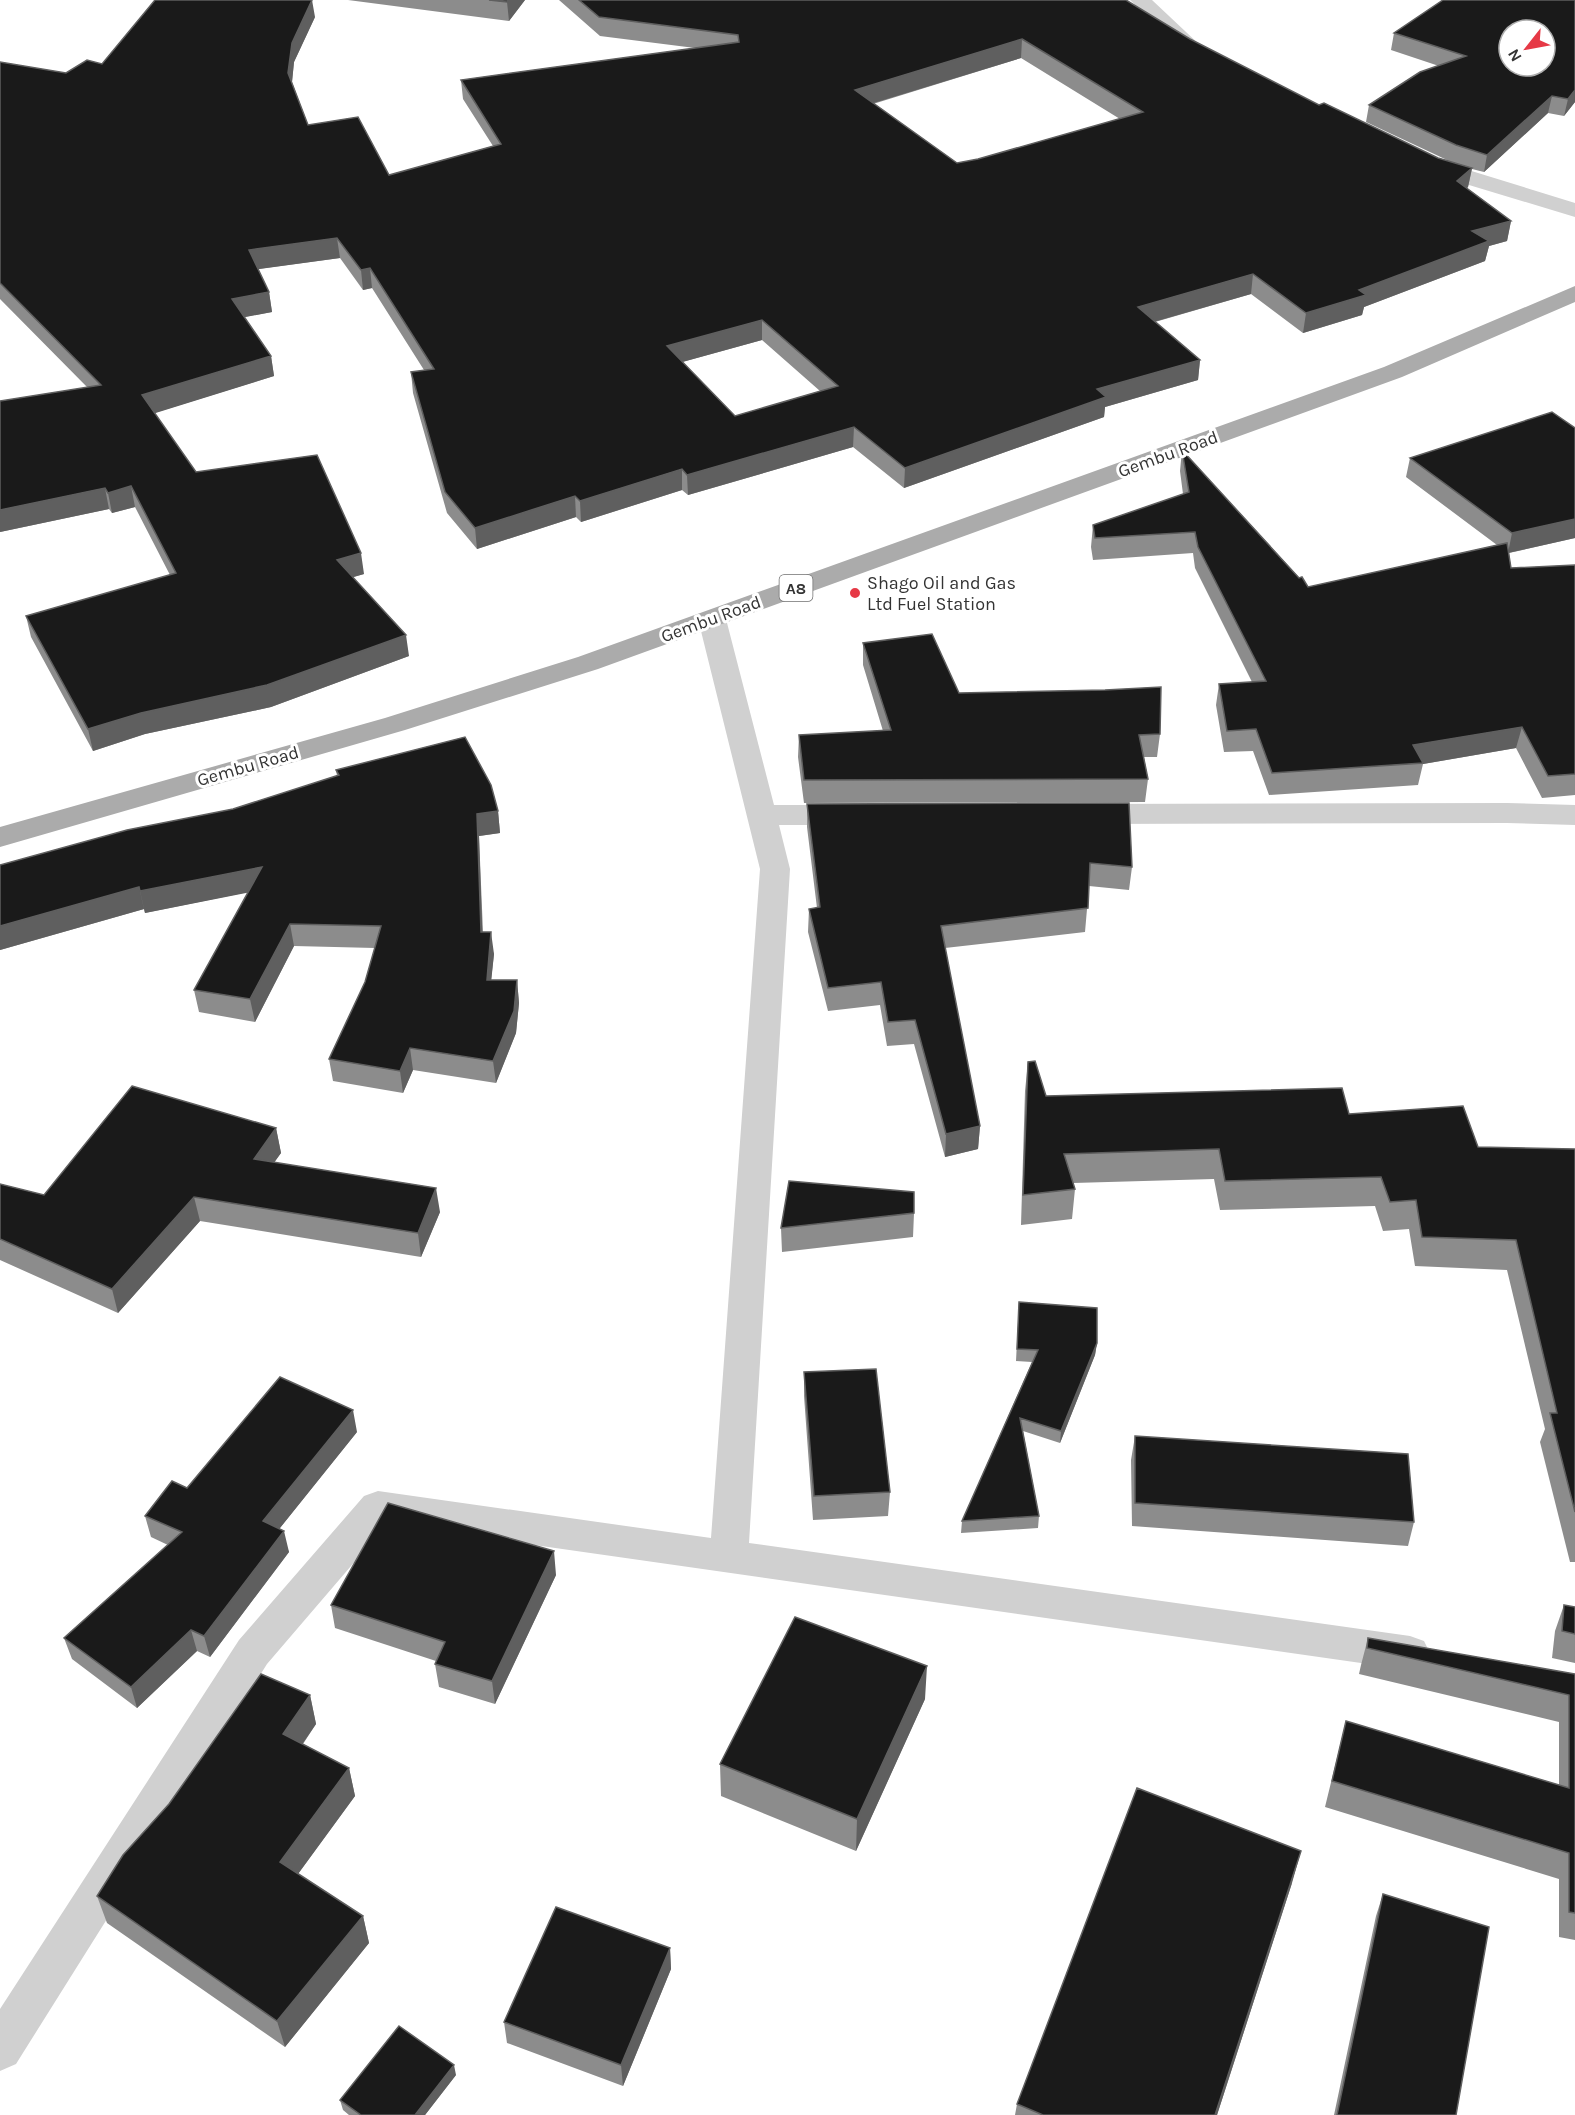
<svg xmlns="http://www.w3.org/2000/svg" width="1575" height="2115" font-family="Karla,sans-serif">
<rect width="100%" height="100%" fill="#fff"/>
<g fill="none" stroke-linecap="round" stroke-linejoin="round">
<path fill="#d0d0d0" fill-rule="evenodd" d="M1130 0H1152L1203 48 1212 52 1215 56 1212 60 1205 62 1189 56Z
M1427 155 1452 165 1575 203V217L1436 175 1419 167 1416 162 1419 157Z
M712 611 722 613 726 619 774 805H852L863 808 867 815 863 822 852 825H779L790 869 749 1543 1410 1636 1424 1641 1430 1653 1424 1665 1410 1670 387 1524 267 1664 16 2064 0 2071V2009L239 1640 364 1496 378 1491 711 1538 760 869 698 619 702 613Z
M1507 803 1575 805V825L1507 823 1084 824 1073 821 1069 814 1073 807 1084 804Z"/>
<path fill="#ababab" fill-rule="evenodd" d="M1575 286V302L1402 377 598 669 405 730 0 847V827L385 718 578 657 1384 367Z"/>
</g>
<path fill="#8c8c8c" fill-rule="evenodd" d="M348 0H525L509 21Z
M559 0H1126L1190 39 1319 105 1438 158 1447 160 1366 122 1369 105 1439 66 1391 50 1394 33 1443 0 1575 102 1564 116 1548 113 1484 172 1472 169 1468 187 1467 188 1511 221 1507 241 1489 246 1485 261 1364 307 1362 315 1303 333 1251 294 1155 322 1200 360 1198 380 1105 407 1104 417 904 488 853 447 688 495 682 490 581 522 576 517 477 549 447 513 413 393 411 372 424 370 372 288 363 290 340 258 258 269 269 292 272 312 244 317 271 356 274 376 154 413 196 472 364 574 353 577 409 656 271 707 145 734 93 751 31 637 26 616 170 575 135 507 112 513 109 509 0 532 87 387 0 299V62L66 73 315 17 294 62 292 82 308 125 389 175 493 146 463 99 461 80 695 48 600 36ZM1021 58 1120 119 978 159 957 163 873 104ZM762 340 820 391 735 416 682 362Z
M1575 428V538L1509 553 1511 568 1575 565V795L1542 798 1516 748 1423 764 1418 785 1269 795 1253 751 1224 752 1216 705 1219 684 1252 682 1195 568 1193 553 1093 560 1091 547 1093 525 1183 494 1180 471 1182 450 1308 587 1497 545 1406 477 1410 458Z
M863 643 959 693 1160 734 1157 757H1144L1148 779 1145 802 804 803 798 757 799 735 883 731 863 665Z
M336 770 498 811 500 833 479 836 483 932 494 954 491 980H517L519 1003 516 1033 496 1083 413 1070 403 1093 333 1081 329 1059 365 982 375 948 294 946 255 1022 199 1012 194 990 248 892 145 913 144 909 0 950V865L233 809 337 776Z
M807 804 1132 867 1129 890 1089 886 1085 932 945 948 980 1126 978 1149 945 1157 914 1044 887 1046 880 1005 828 1011 808 932 809 909 817 908 807 827Z
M1028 1062 1046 1096 1349 1114 1478 1147 1575 1149V1562H1570L1540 1442 1545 1429 1507 1270 1415 1266 1409 1229 1383 1231 1375 1206 1220 1210 1214 1179 1073 1183 1075 1189 1072 1219 1021 1225 1025 1091Z
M276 1128 281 1153 274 1162 440 1212 421 1257 200 1221 118 1313 0 1260V1184L44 1195Z
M914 1213 913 1237 782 1252 781 1228Z
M1019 1302 1097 1343 1095 1355 1060 1443 1023 1431 1039 1516 1038 1528 961 1533 962 1521 1032 1362 1016 1361Z
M804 1372 890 1492 888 1516 813 1520 804 1396Z
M357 1432 279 1529 289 1552 210 1657 197 1651 137 1708 72 1659 64 1638 168 1545 151 1537 145 1516 187 1488Z
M1135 1436 1414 1522 1408 1546 1132 1526 1131 1460Z
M556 1575 495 1704 439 1687 435 1664 436 1661 335 1628 331 1605Z
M1564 1605 1575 1607V1663L1552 1658 1555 1631Z
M1368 1638 1575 1674V1940L1559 1937V1879L1325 1807 1346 1721 1559 1785V1722L1359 1674 1361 1665Z
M310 1695 316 1724 303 1744 349 1768 355 1796 298 1874 363 1916 369 1943 285 2047 107 1923 97 1896Z
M925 1699 856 1851 721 1796 720 1764Z
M1292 1883 1217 2115H1015L1017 2104Z
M1383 1894 1456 2115H1334L1376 1916Z
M670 1948 671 1969 623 2086 507 2043 504 2022Z
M456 2075 425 2115H349L343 2110 340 2100Z"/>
<path fill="#5f5f5f" d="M312 0 315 17 294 62 291 92 288 73 292 43Z
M509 0H525L509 21 507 2Z
M1022 39 1021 58 854 109 855 90Z
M1575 90V102L1564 116 1568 99Z
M1552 96 1548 113 1484 172 1487 155Z
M1472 168 1468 187 1453 201 1457 181Z
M1511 221 1507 241 1489 246 1485 261 1364 307 1362 315 1303 333 1306 313 1359 290 1472 231Z
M337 238 340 258 252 270 249 250Z
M370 268 372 288 363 290 361 270Z
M1253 274 1251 294 1136 327 1138 307Z
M269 292 272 312 235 319 232 299Z
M762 320V340L668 366 667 346Z
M271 356 274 376 146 416 142 395Z
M1200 360 1198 380 1105 407 1104 417 904 488 905 468 1097 389Z
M854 427 853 447 688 495 687 475Z
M682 469V490L581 522 580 501Z
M131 486 135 507 112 513 108 493Z
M105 488 109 509 0 532V510Z
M575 496 576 517 477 549 475 528Z
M1575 519V538L1508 553 1512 533Z
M361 553 364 574 340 581 337 560Z
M406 635 409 656 271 707 145 734 93 751 88 729 141 713Z
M1522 727 1516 748 1423 764V763L1413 745Z
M498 811 500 833 479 836 483 954 481 932 477 814Z
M262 867 266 889 145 913 140 891Z
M139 887 144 909 0 950V926Z
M290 924 294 946 255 1022 250 999Z
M491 932 494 954 489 1002 487 980Z
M517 980 519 1003 516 1033 496 1083 493 1061Z
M410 1048 413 1070 403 1093 400 1071Z
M980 1126 978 1149 945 1157 946 1134Z
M276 1128 281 1153 259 1184 254 1159Z
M436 1188 440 1212 421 1257 418 1233Z
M194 1197 200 1221 118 1313 112 1289Z
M1097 1343 1095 1355 1060 1443 1061 1431Z
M353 1410 357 1432 268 1543 263 1521Z
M284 1531 289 1552 210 1657 204 1636Z
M554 1551 556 1575 495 1704 492 1681Z
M191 1630 197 1651 137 1708 131 1687Z
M927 1666 925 1699 856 1851 857 1819Z
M310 1695 316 1724 290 1762 283 1734Z
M349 1768 355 1796 287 1889 280 1862Z
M1301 1851 1292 1883 1217 2115H1215Z
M363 1916 369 1943 285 2047 277 2021Z
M670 1948 671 1969 623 2086 621 2065Z
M454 2065 456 2075 425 2115H415Z"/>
<path fill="#1a1a1a" stroke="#5f5f5f" stroke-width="1.5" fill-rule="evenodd" d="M155 0H312L292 43 288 73 308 125 358 117 389 175 501 144 461 80 739 42 738 35 599 17 579 0H1126L1190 39 1319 105 1324 103 1438 158 1472 168 1457 181 1511 221 1472 231 1489 241 1359 290 1366 295 1306 313 1253 274 1138 307 1200 360 1097 389 1106 397 905 468 854 427 687 475 682 469 580 501 575 496 475 528 445 492 411 372 434 369 370 268 361 270 337 238 249 250 269 292 232 299 271 356 142 395 196 472 317 455 361 553 337 560 406 635 267 685 141 713 88 729 26 616 176 573 131 486 108 493 105 488 0 510V401L101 385 0 283V62L66 73 87 60 102 64ZM1022 39 1143 112 978 159 957 163 855 90ZM762 320 838 386 735 416 667 346Z
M489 0H509L507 2Z
M1443 0H1575V90L1568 99 1552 96 1487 155 1456 145 1369 105 1420 72 1466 56 1394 33ZM1509 30H1545V66H1509Z
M1552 412 1575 428V519L1512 533 1410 458Z
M1182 450 1299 578 1302 577 1308 587 1507 543 1511 568 1575 565V774L1548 776 1522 727 1413 745 1423 763 1272 773 1256 729 1227 731 1219 684 1266 681 1198 547 1195 532 1095 538 1093 525 1189 492Z
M932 634 959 693 1105 690 1161 687 1160 734 1139 735 1148 779 804 780 799 735 891 730 863 643Z
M465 737 491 785 498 811 477 814 481 932H491L487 980H517L514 1011 493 1061 410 1048 400 1071 329 1059 365 982 381 926 290 924 250 999 194 990 262 867 140 891 139 887 0 926V865L127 830 233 809 339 775 336 770Z
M1129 803 1132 867 1090 863 1088 908 941 926 980 1126 946 1134 915 1020 888 1022 881 982 828 988 809 909 820 907 807 804Z
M1035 1061 1046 1096 1342 1088 1349 1114 1463 1106 1478 1147 1575 1149V1512L1550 1413H1557L1516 1240 1422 1237 1416 1200 1390 1202 1381 1177 1225 1181 1219 1149 1064 1154 1075 1189 1023 1195 1028 1062Z
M132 1086 276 1128 254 1159 436 1188 418 1233 194 1197 112 1289 0 1239V1184L44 1195Z
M789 1181 914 1192V1213L781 1228Z
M1019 1302 1097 1308V1343L1061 1431 1020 1418 1039 1516 962 1521 1038 1350 1017 1349Z
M876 1369 890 1492 814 1496 804 1372Z
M280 1377 353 1410 263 1521 284 1531 204 1636 191 1630 131 1687 64 1638 182 1532 145 1516 172 1481 187 1488Z
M1135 1436 1408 1454 1414 1522 1135 1503Z
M388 1503 554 1551 492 1681 435 1664 445 1642 331 1605Z
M1564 1605 1575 1607V1634L1562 1631Z
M795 1617 927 1666 857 1819 720 1764Z
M1368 1638 1575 1674V1913L1569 1912V1853L1332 1781 1346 1721 1569 1788V1695L1367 1648Z
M261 1674 310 1695 283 1734 349 1768 280 1862 363 1916 277 2021 97 1896 123 1855 169 1804Z
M1137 1788 1301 1851 1215 2115H1043L1017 2104Z
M1383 1894 1489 1927 1456 2115H1337Z
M556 1907 670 1948 621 2065 504 2022Z
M399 2026 454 2065 415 2115H361L340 2100Z"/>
<circle fill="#e63946" stroke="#fff" stroke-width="2" cx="855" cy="593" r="6"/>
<g text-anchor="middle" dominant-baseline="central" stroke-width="6" stroke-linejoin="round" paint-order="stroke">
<rect fill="#fff" stroke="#707070" stroke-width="1.5" x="779.5" y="575" width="33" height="26" rx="4.5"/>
<g font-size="16" font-weight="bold" fill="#333">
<text x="796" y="588">A8</text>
</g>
<g font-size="18" fill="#333" stroke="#fff">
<text transform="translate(1168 454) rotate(-20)">Gembu Road</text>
<text transform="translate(711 619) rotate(-20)">Gembu Road</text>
<text transform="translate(248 766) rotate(-16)">Gembu Road</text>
</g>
<g font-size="18" fill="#333" stroke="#fff" text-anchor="start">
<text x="867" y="583">Shago Oil and Gas<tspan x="867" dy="21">Ltd Fuel Station</tspan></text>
</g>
</g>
<g transform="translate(1527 48) rotate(239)"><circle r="28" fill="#ffffff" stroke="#adadad" stroke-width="1.5"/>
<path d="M0-4.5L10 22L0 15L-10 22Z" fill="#e63946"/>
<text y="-9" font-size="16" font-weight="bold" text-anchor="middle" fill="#333333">N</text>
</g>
</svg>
